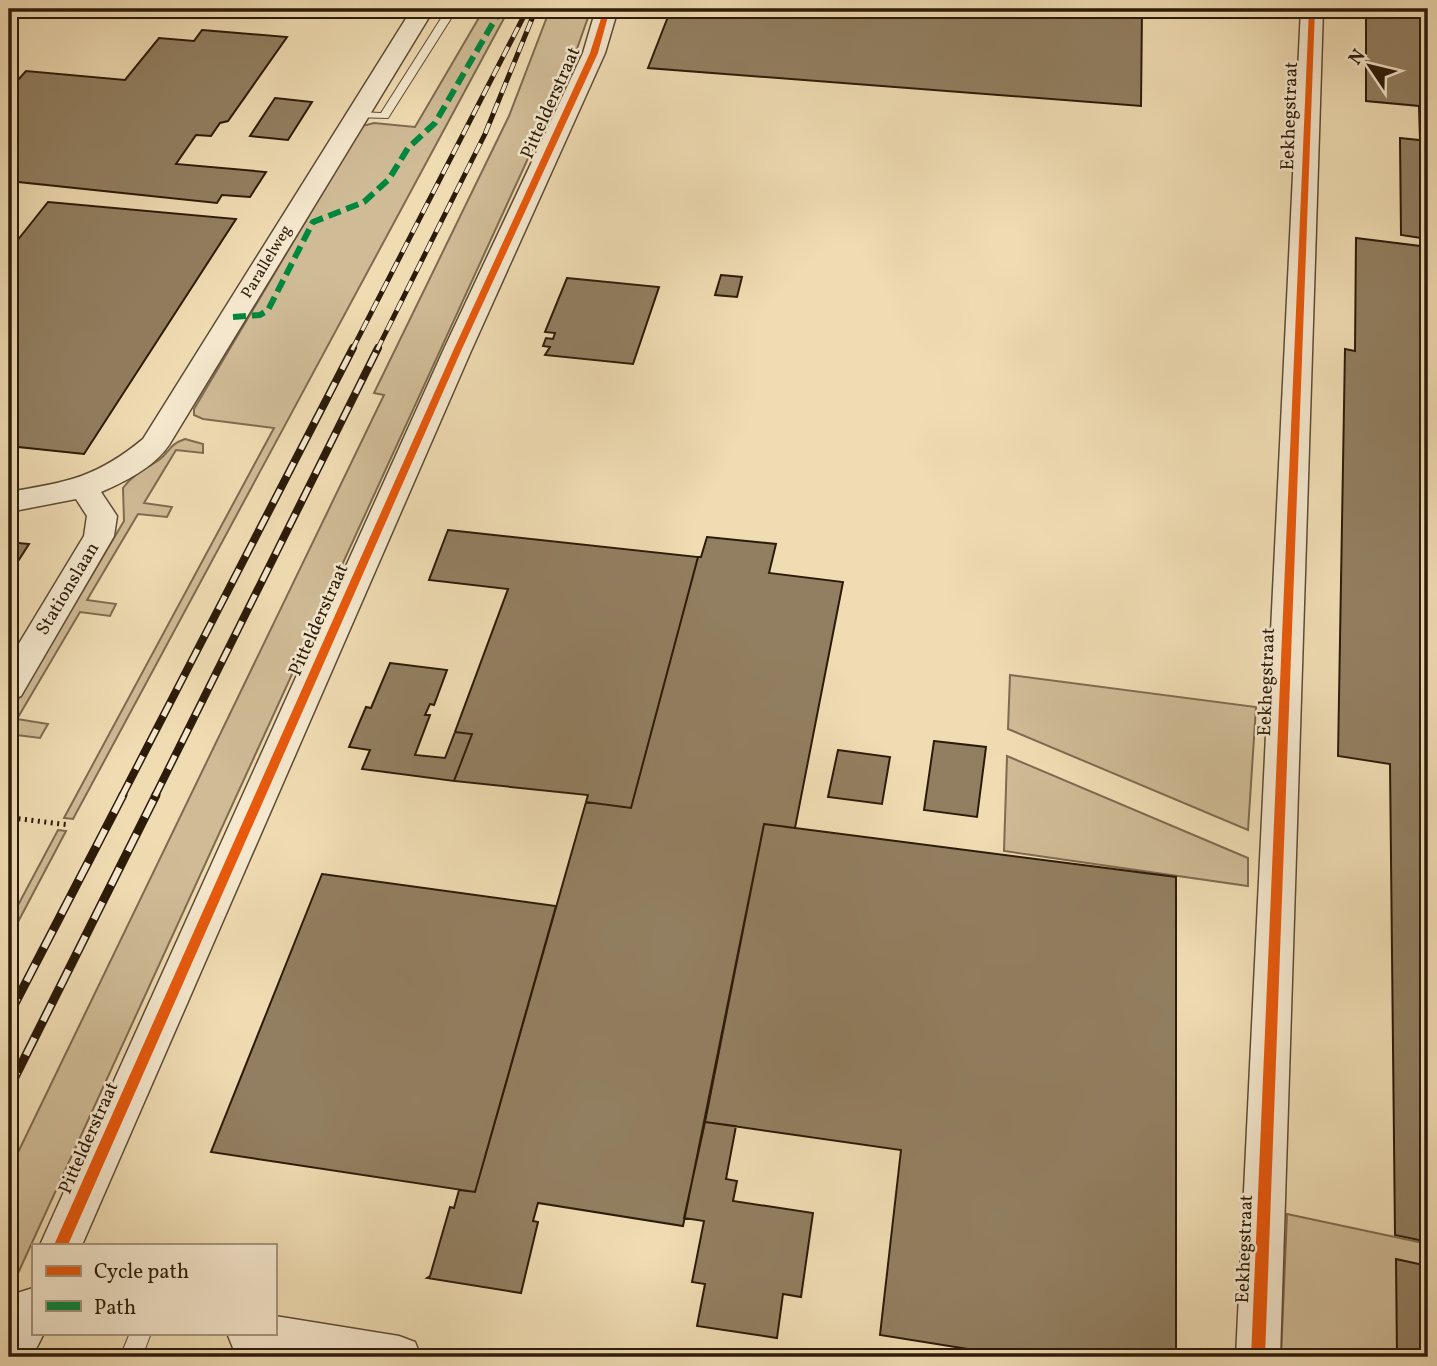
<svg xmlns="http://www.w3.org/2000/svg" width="1437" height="1366" font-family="Vollkorn,serif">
<rect width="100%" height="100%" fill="#f0dcb3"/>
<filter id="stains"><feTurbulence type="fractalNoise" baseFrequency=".00286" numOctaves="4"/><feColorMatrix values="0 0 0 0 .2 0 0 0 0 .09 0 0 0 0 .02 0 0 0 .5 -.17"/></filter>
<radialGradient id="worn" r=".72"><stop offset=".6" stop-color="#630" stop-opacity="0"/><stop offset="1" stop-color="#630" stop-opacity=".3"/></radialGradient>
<path fill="#cfbb96" stroke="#7e6b50" stroke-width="2" d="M484 9H509L73 819 64 818 274 428 203 419 194 415V409L362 126 374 123 415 127Z
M550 9H591L573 60 9 1293V1171L384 395 374 393 509 116Z
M185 439 203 444V453L176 450 144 503 172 507 167 517 138 514 87 600 116 604 110 616 80 612 17 719 48 724 40 738 9 734V715L124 521 123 488C132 475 147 468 159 460 171 451 168 445 185 439Z
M1010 675 1256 707 1248 830 1008 729Z
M1007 756 1248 858V886L1004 851Z
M58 830 66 831 9 939V922Z
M1287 1214 1428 1244V1357H1281Z"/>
<path fill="#927f61" stroke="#2c1b09" stroke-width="2" d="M671 9H1142L1141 106 648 68Z
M1366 9H1428V141L1420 140 1419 106 1366 101Z
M202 30 287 37 228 121 220 123 211 136 196 135 176 164 266 172 250 197 222 195 217 203 9 181V90L26 71 125 80 159 38 194 41Z
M275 98 312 102 288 140 250 136Z
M1400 138 1428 141V239L1401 235Z
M48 202 236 219 84 454 9 446V251Z
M1356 238 1428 247V1242L1395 1235 1390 764 1338 756 1345 349 1355 351Z
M721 275 742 277 737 297 715 295Z
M567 278 659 287 633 364 545 355 550 347 543 346 546 338 553 339 555 333 545 332Z
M448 530 698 557 631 808 586 802 588 795 454 781 472 734 455 732 508 589 429 580Z
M707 537 776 544 769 573 843 582 795 828 764 824 683 1226 538 1203 533 1221 538 1222 521 1293 427 1278 430 1276 450 1207 454 1208 459 1190 475 1192 586 802 631 808 698 557H701Z
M9 542 29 544 13 569 9 572Z
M390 663 447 670 434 705 430 704 425 715H430L415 755 445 758 455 732 472 734 454 781 362 769 370 750 349 747 366 707 371 708Z
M934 741 986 747 977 817 924 810Z
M838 750 890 757 882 804 828 797Z
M764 824 1176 877V1357H1018L880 1335 901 1150 705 1122Z
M322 874 556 906 475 1192 211 1152Z
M705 1122 736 1126 726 1179 737 1181 733 1201 813 1213 801 1297 783 1294 777 1338 697 1326 705 1284 692 1282 704 1221 684 1218Z
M1396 1259 1428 1266V1357H1397Z"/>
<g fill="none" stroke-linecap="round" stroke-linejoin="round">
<defs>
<path id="lane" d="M447 9H457L388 118 353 117 351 115 357 112 381 113Z
M130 1333H151L142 1357H120Z"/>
<path id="street" d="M412 9H434L169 445C154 467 125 482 101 492L117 516 114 536 21 696 9 700V660L84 536 87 516 76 499 9 512V492C67 482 96 478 143 439Z
M596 9H618L605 53 471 351 82 1245H40L443 351 583 53Z
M1301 9H1323L1280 1357H1236Z
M33 1288V1333H44L32 1357H9V1311L17 1293Z
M275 1316 399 1336 415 1342 421 1357H269L233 1348 227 1333H275Z"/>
</defs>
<use href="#lane" stroke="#5d4b34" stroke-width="2"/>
<use href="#street" stroke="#5d4b34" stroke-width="3"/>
<path stroke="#2c1b09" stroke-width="5" stroke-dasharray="2 4.5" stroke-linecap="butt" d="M12 818 70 825"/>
<use href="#lane" fill="#f5e8ce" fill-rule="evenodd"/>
<use href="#street" fill="#f5e8ce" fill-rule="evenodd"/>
<defs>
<path id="rail-far2" d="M352 350 526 12
M377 350 485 134 536 9"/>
<path id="rail-far1" d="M122 796 353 348
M155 796 378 348"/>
<path id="rail" d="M9 1015 123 795
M9 1089 156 795"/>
</defs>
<use href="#rail-far2" stroke="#2c1b09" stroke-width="5"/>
<use href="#rail-far1" stroke="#2c1b09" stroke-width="8"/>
<use href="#rail" stroke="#2c1b09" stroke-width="9"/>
<use href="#rail-far2" stroke="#f5e8ce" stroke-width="3.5" stroke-dasharray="11" stroke-linecap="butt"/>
<use href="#rail-far1" stroke="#f5e8ce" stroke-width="5" stroke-dasharray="15" stroke-linecap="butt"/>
<use href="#rail" stroke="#f5e8ce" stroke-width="6" stroke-dasharray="19" stroke-linecap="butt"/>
<path stroke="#00873e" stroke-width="6" stroke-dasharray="13 6" stroke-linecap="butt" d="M233 317 260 315 268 310 313 222 364 202 389 179 408 148 435 123 501 9"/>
<defs>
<path id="cycleway" d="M604 9H610L598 53 461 351 68 1245H54L453 351 590 53Z
M1309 9H1315L1265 1357H1251Z"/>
</defs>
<use href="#cycleway" stroke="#f5e8ce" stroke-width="5"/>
<use href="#cycleway" fill="#e8590c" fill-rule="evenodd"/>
</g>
<g text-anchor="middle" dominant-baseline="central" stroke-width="5" stroke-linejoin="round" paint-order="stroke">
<g font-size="16" fill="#2c1b09" stroke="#f5e8ce">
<text transform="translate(267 262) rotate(-59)">Parallelweg</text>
</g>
<g font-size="19" fill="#2c1b09" stroke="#f5e8ce">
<text transform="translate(551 103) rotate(-66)">Pittelderstraat</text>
<text transform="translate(1290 116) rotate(-88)">Eekhegstraat</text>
<text transform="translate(68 589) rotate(-59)">Stationslaan</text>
<text transform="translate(319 620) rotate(-66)">Pittelderstraat</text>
<text transform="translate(1267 682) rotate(-88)">Eekhegstraat</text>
<text transform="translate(89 1138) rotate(-66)">Pittelderstraat</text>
<text transform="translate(1245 1249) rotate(-88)">Eekhegstraat</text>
</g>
</g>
<rect width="1437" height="1366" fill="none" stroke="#f0dcb3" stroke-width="35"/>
<rect x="10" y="10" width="1416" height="1345" fill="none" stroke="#2c1b09" stroke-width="3.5"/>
<rect x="18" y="18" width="1402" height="1331" fill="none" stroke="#2c1b09" stroke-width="2"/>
<rect x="32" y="1244" width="245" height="91" fill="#f5e8ce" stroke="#a5967f" stroke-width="2"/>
<rect x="46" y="1266" width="35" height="10" fill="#e8590c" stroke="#a5967f" stroke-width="2"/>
<text x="94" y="1278" font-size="21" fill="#2c1b09">Cycle path</text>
<rect x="46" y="1301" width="35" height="10" fill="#00873e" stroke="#a5967f" stroke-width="2"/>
<text x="94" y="1314" font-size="21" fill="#2c1b09">Path</text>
<g transform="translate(1370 66) rotate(305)" stroke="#f5e8ce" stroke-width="5" paint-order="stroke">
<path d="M0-5L12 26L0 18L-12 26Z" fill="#2c1b09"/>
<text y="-10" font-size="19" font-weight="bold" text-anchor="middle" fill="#2c1b09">N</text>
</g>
<rect width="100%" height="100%" filter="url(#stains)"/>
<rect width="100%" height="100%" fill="url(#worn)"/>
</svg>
